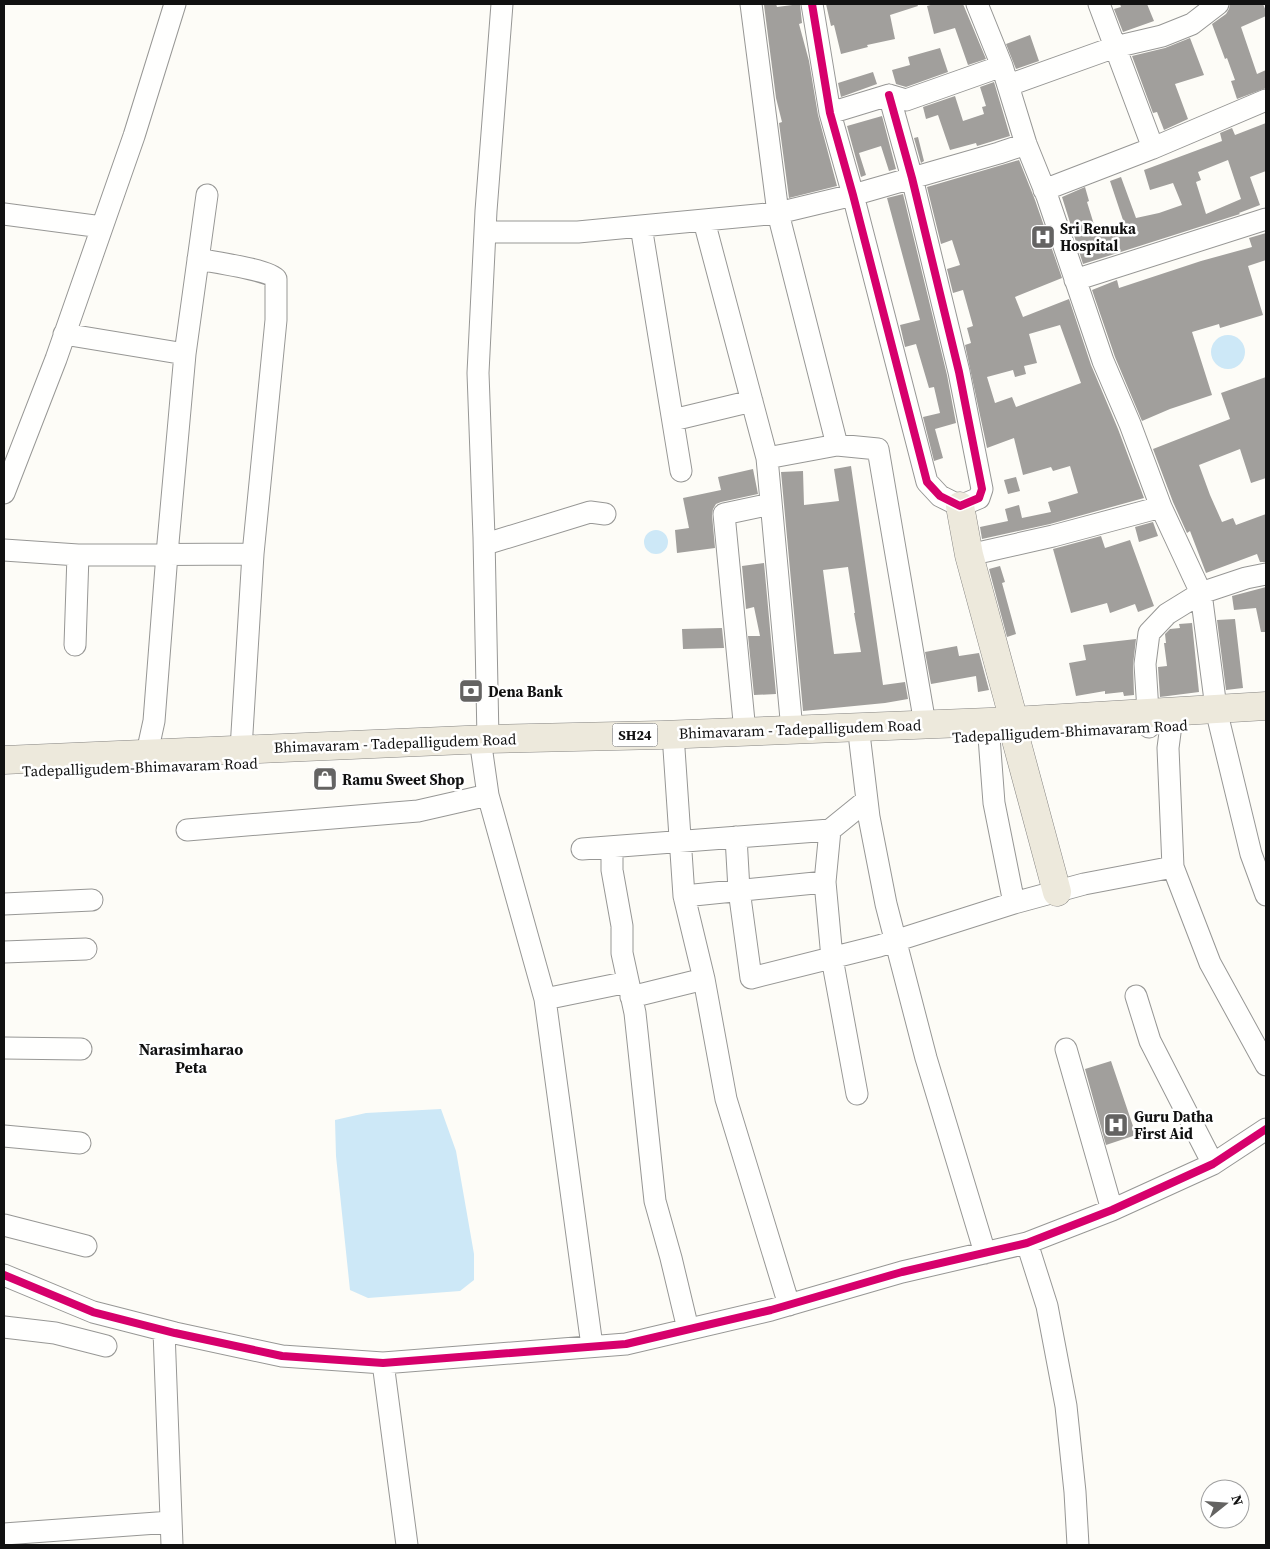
<svg xmlns="http://www.w3.org/2000/svg" width="1270" height="1549" font-family="'Source Serif 4',serif">
<rect width="100%" height="100%" fill="#fdfcf7"/>
<path fill="#cde8f7" d="M1211 352a17 17 0 1 1 34 0a17 17 0 1 1-34 0Z
M644 542a12 12 0 1 1 24 0a12 12 0 1 1-24 0Z
M441 1109 456 1151 474 1254V1280L460 1291 368 1298 350 1290 336 1156 335 1120 366 1113Z"/>
<path fill="#a19f9c" fill-rule="evenodd" d="M769 4H776L777 7 800 4 802 23 799 24 809 61 818 115 837 186 789 198 779 123 782 122 776 98 764 5Z
M826 4H917L918 6 890 15 895 39 867 45 868 47 841 54 834 25 831 26Z
M934 4H963L986 59 968 65 955 28 934 34 927 6Z
M1120 4H1147L1154 21 1123 32 1114 9 1121 7Z
M1230 4H1263L1266 11V16L1241 27 1257 74 1266 70V88L1237 99 1231 81 1235 80 1227 58 1225 59 1212 24 1226 14 1229 9Z
M1030 35 1039 61 1016 69 1006 44Z
M1190 38 1204 75 1175 84 1188 119 1164 130 1157 112 1153 113 1132 56 1165 48Z
M940 48 948 72 906 87 896 84 892 70 910 65 908 57Z
M873 72 877 84 841 97 838 83Z
M994 82 1010 136 977 146 976 143 950 150 938 115 926 119 923 107 955 96 963 121 984 114 982 107 986 106 980 87Z
M882 116 896 169 889 171 881 146 859 153 866 175 861 177 847 126Z
M1266 123V171L1250 177 1260 205 1239 213 1240 214 1083 264 1062 197 1085 187 1089 201 1087 202 1096 231 1124 223 1110 181 1121 177 1136 218 1159 213 1182 205 1173 183 1150 190 1144 170 1222 141 1220 133 1232 128 1235 135ZM1228 160 1241 199 1206 214 1196 182 1201 180 1198 172Z
M918 137 924 161 921 163 914 138Z
M1019 160 1035 200 1062 278 1015 297 1023 317 1069 299 1091 365 1118 429 1144 498 1050 524 982 539 980 527 1008 521 1005 509 1019 505 1022 518 1051 512 1048 502 1078 493 1070 466 1053 471 1051 467 1023 475 1014 438 987 448 965 345 971 343 967 328 973 326 963 290 953 293 947 269 960 265 952 240 941 244 927 187ZM1060 325 1081 383 1016 407 1012 397 995 403 987 377 1013 370 1015 377 1026 374 1024 366 1037 363 1029 334Z
M903 194 947 375 956 423 935 429 943 458 934 461 923 417 940 413 934 387 929 388 916 344 905 347 900 325 920 320 887 198Z
M1266 233V260L1248 266 1263 315 1220 328 1219 324 1192 332 1212 395 1170 409 1142 421 1115 357 1092 290 1117 280 1119 288 1201 261 1252 247 1249 238Z
M1266 377V478L1251 483 1240 449 1199 465 1210 495 1222 522 1233 518 1236 525 1266 514V562H1260L1257 554 1206 573 1190 531 1187 533 1173 502 1153 449 1230 419 1221 393Z
M851 466 883 685 905 682 908 699 885 703 803 711 781 472 803 471 804 505 839 501 834 469ZM848 567 855 613H854L861 652 834 654 823 570Z
M753 469 758 494 721 502 716 504 713 509 712 515 715 548 677 553 675 530 689 528 683 498 721 490 718 477Z
M1016 477 1020 491 1008 494 1004 480Z
M1153 522 1158 536 1139 542 1135 527Z
M1101 536 1105 548 1130 540 1154 606 1138 612 1135 604 1110 613 1107 603 1071 613 1053 549Z
M764 563 776 694 754 695 748 636H760L754 607 746 609 742 566Z
M1000 566 1005 582 1002 583 1016 634 1007 637 989 569Z
M1266 587V632H1261L1256 608 1234 610 1232 596Z
M1235 619 1243 688 1226 690 1217 620Z
M1192 623 1199 692 1160 697 1158 667 1167 666 1164 643H1166L1165 634 1170 629 1180 628 1179 624Z
M722 628 724 648 683 649 682 629Z
M1136 639 1133 665 1134 695 1124 696 1123 692 1105 694V691L1076 696 1069 663 1086 660 1083 645Z
M957 646 959 656 979 653 989 690 978 692 976 676 931 684 925 652Z
M1111 1061 1136 1135 1106 1145 1085 1069Z"/>
<g fill="none" stroke-linecap="round" stroke-linejoin="round">
<defs>
<path id="minor" d="M502 4 486 211 478 373 484 537 489 543 590 512 605 514
M751 4 778 213 837 445
M812 4 830 113 853 195 927 482 940 496 960 506 979 498 982 489 959 372 912 178 889 95
M977 4 1002 66 1026 144 1047 196 1103 361 1130 424 1161 507 1201 593 1216 708
M1009 85 1115 47 1162 36 1192 24 1218 4
M830 113 889 95 906 100 1002 66
M1153 148 1266 100
M1044 190 1153 148 1099 4
M4 214 102 227
M704 221 767 458 792 730
M485 232H578L641 226
M198 259C212 262 270 270 276 279V320L253 554 241 749
M1075 280 1266 219
M64 334 185 354
M673 420 752 401
M767 458 837 445 878 449 925 724
M681 471 641 226 778 213 853 195 999 153 1026 144
M4 493 56 359 134 136 175 4
M484 537 488 739
M4 550 78 555 253 554
M969 555 1053 536 1161 507
M75 645 78 555
M1219 722 1251 854 1266 895
M1171 725 1168 748 1173 867 1210 963 1266 1065
M1149 727 1145 664 1149 633 1167 614 1201 593 1246 578 1266 574
M745 732 724 514 771 504
M989 737 994 803 1014 903
M860 742 869 817 886 904 926 1058 985 1253
M674 749 684 896 704 979 726 1099 789 1305
M147 753 154 721 167 554 185 354 207 195
M482 753 488 795 545 999 592 1346
M187 830 418 811 488 795
M736 837 739 890 751 978 879 946 1014 903 1084 884 1173 867
M612 847V870L622 926V953L635 1013 655 1201 671 1258 688 1329
M582 849 830 830
M684 896 825 882
M4 904 92 900
M4 952 86 949
M1136 996 1150 1041 1213 1164
M631 997 704 979
M545 999 628 982
M4 1048 81 1049
M1066 1049 1112 1210
M857 1094 832 958 825 882 830 830 867 800
M4 1136 80 1143
M4 1225 86 1246
M1027 1243 1047 1306 1066 1406 1075 1492 1078 1545
M4 1275 93 1312 175 1333 282 1356 383 1363 626 1344 771 1310 902 1272 1027 1243 1112 1210 1213 1164 1266 1129
M4 1327 55 1333 106 1346
M164 1331 172 1545
M383 1363 407 1545
M4 1534 171 1522"/>
<path id="major" d="M960 506 969 555 1014 721 1015 736 1057 892
M4 760 488 739 661 735 1014 721 1266 706"/>
</defs>
<use href="#minor" stroke="#979795" stroke-width="23"/>
<use href="#major" stroke="#858482" stroke-width="29"/>
<use href="#minor" stroke="#fffffe" stroke-width="21"/>
<use href="#major" stroke="#ede9dc" stroke-width="28"/>
<defs>
<path id="cycleway" d="M812 4 830 113 853 195 927 482 940 496 960 506 979 498 982 489 959 372 912 178 889 95
M4 1275 93 1312 175 1333 282 1356 383 1363 626 1344 771 1310 902 1272 1027 1243 1112 1210 1213 1164 1266 1129"/>
</defs>
<use href="#cycleway" stroke="#fff" stroke-width="11"/>
<use href="#cycleway" stroke="#d6006c" stroke-width="8"/>
</g>
<defs>
<symbol id="hospital-square" viewBox="-11 -11 22 22"><rect x="-9" y="-9" width="18" height="18" rx="4" fill="#646362" stroke="#fff"/><path d="M-5-5h3v3.5h4V-5h3V5h-3V1.5h-4V5h-3Z" fill="#fff"/></symbol>
<symbol id="bank-square" viewBox="-11 -11 22 22"><rect x="-9" y="-9" width="18" height="18" rx="4" fill="#646362" stroke="#fff"/><path d="M-6-4H6V4H-6ZM0-2.3a2.3 2.3 0 1 0 0 4.6a2.3 2.3 0 1 0 0-4.6Z" fill="#fff"/></symbol>
<symbol id="shop-square" viewBox="-11 -11 22 22"><rect x="-9" y="-9" width="18" height="18" rx="4" fill="#646362" stroke="#fff"/><path d="M-5-2.5h2.3a2.7 3.5 0 0 1 5.4 0H5L5.5 6h-11ZM-1.5-2.5h3a1.5 2.3 0 0 0-3 0Z" fill="#fff"/></symbol>
</defs>
<g fill-rule="evenodd">
<use href="#hospital-square" x="1029" y="223" width="28" height="28"/>
<use href="#bank-square" x="457" y="677" width="28" height="28"/>
<use href="#shop-square" x="311" y="765" width="28" height="28"/>
<use href="#hospital-square" x="1102" y="1111" width="28" height="28"/>
</g>
<g text-anchor="middle" dominant-baseline="central" stroke-width="5" stroke-linejoin="round" paint-order="stroke">
<rect fill="#fff" stroke="#585858" stroke-width="1" x="612.5" y="723.5" width="45" height="23" rx="4"/>
<g font-size="14" font-weight="bold" fill="#111">
<text x="635" y="735">SH24</text>
</g>
<g font-size="15" font-weight="bold" fill="#111" stroke="#fff" text-anchor="start">
<text x="1060" y="228">Sri Renuka<tspan x="1060" dy="17">Hospital</tspan></text>
<text x="488" y="691">Dena Bank</text>
<text x="342" y="779">Ramu Sweet Shop</text>
<text x="1134" y="1116">Guru Datha<tspan x="1134" dy="17">First Aid</tspan></text>
</g>
<g font-size="15" fill="#111" stroke="#fff">
<text transform="translate(800 729) rotate(-2)">Bhimavaram - Tadepalligudem Road</text>
<text transform="translate(1070 731) rotate(-3)">Tadepalligudem-Bhimavaram Road</text>
<text transform="translate(395 743) rotate(-2)">Bhimavaram - Tadepalligudem Road</text>
<text transform="translate(140 767) rotate(-2)">Tadepalligudem-Bhimavaram Road</text>
</g>
<g font-size="16" font-weight="bold" fill="#111" stroke="#fff">
<text x="191" y="1049">Narasimharao<tspan x="191" dy="18">Peta</tspan></text>
</g>
</g>
<rect width="1270" height="1549" fill="none" stroke="#111111" stroke-width="10"/>
<g transform="translate(1225 1504) rotate(73)"><circle r="24" fill="#ffffff" stroke="#a0a0a0"/>
<path d="M0-4L9 19L0 12L-9 19Z" fill="#646362"/>
<text y="-8" font-size="14" font-weight="bold" text-anchor="middle" fill="#111111">N</text>
</g>
</svg>
